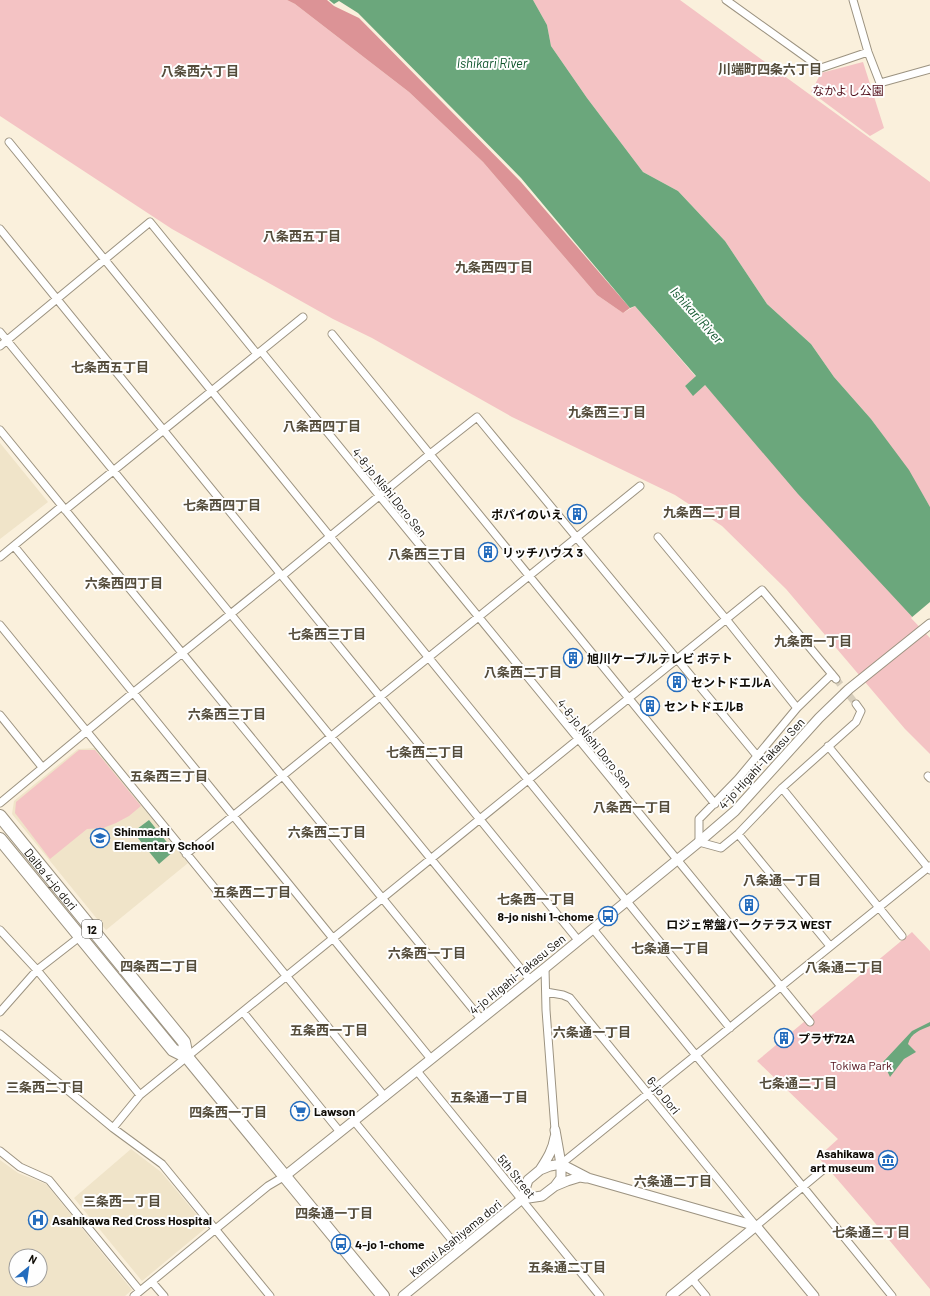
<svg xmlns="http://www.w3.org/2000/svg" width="930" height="1296" font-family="Barlow,'Noto Sans JP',sans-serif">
<rect width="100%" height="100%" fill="#faf0dc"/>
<path fill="#f0e4c9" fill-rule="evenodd" d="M0 443 48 502 0 539Z
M95 748 188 863 106 930 12 814 14 801 78 749Z
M131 1149 161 1172 207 1227 142 1281 74 1198Z
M0 1160 18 1173 46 1184 132 1290 125 1296H0ZM16 1256H40V1280H16Z"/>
<path fill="#f4c3c4" d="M0 0H287L295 4 409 92 483 162 597 295 623 313 635 306 696 377 685 386 693 395 704 384 930 636V754L905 729 786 589 722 526 675 495 512 417 372 338 333 319 172 229 0 116Z
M533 0H680L930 182V507L908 470 871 419 834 377 811 344 767 304 725 241 678 191 643 172 587 98 551 46 547 25Z
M863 62 884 128 870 136 811 92 821 73Z
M79 750H95L141 806 129 816 116 823 103 828 87 829 50 859 15 813 16 802Z
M912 932 930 951V1289L875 1223 818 1157 838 1139 757 1061Z"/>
<path fill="#dc9396" d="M287 0H327L334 6 359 18 521 182 630 308 623 313 597 295 483 162 409 92 295 4Z"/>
<path fill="#6ba77c" d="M329 0H533L547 25 551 46 587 98 643 172 678 191 725 241 767 304 811 344 834 377 871 419 909 470 930 507V636L798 494 705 385 693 396 685 386 696 376 635 306 630 308 521 178 358 13 339 1 334 4Z
M149 820 174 851 159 864 133 832Z
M930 1022V1026C920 1030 911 1033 908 1044L916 1052 904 1059 890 1077 883 1062 912 1031Z"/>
<path fill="#faf0dc" d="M930 602V638L911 618Z"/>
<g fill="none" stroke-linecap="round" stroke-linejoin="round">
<path stroke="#d7cebc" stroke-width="7" stroke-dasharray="7 3.5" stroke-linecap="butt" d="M836 679 856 704"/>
<defs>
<path id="street" d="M726 0 821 68 868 52
M853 0 868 52 880 83 930 69
M9 142 730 1028
M0 229 578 940
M0 332 530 980
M332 334 715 804
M0 346 150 222 257 354
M261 351 810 1022
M0 430 481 1019
M65 510 303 317
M658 537 726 619 797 708
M14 546 431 1059
M0 557 62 506
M282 576 430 454 477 417 758 757
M0 625 385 1097
M832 674 797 708 738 779 699 819V842L721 848 738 834 782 788 856 722 861 711 856 704
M0 715 42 767
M828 746 930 870
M928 776 930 778
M782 788 902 936
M0 803 134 692 280 574
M738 834 830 946
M186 854 640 486
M593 929 892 1296
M0 930 37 970 140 1095
M545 968 546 1010 555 1130
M546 992 563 995 570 998 756 1226 824 1169
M0 1012 37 970 91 928
M243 1012 340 1132
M0 1034 113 1128 162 1164 270 1296
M417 1071 600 1296
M354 1121 460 1250
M113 1128 140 1095 762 590 836 679
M0 1151 20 1167 49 1180 140 1291
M561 1164 930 866
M692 1279 706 1296
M152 1282 164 1296
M134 1296 268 1186 285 1176"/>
<path id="secondary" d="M540 1170C547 1159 553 1150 555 1137
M285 1176 545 968 699 842 735 811 819 718 849 689 930 624
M555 1186 561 1178V1164L555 1130
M522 1199 528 1180 540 1170 550 1166 561 1164 588 1178 756 1226 814 1296
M403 1296 522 1199 542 1196 555 1186 567 1181 580 1177 586 1178
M671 1296 756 1226"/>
<g id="highway">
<path id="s1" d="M0 816 184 1042 187 1057"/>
<path d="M0 839 173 1050 187 1057 383 1296"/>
</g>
</defs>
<use href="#street" stroke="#9c9381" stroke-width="9"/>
<use href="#secondary" stroke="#9c9381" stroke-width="11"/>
<use href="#highway" stroke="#9c9381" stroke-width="14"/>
<use href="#street" stroke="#fff" stroke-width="7"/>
<use href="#secondary" stroke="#fff" stroke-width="9"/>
<use href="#highway" stroke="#fff" stroke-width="12"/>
</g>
<defs>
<symbol id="building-ring" viewBox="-11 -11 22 22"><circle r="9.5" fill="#fefefe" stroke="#246cbd" stroke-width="1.5"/><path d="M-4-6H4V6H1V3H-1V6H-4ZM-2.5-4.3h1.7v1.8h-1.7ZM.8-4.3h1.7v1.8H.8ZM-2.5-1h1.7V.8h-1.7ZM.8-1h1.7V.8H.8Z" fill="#246cbd"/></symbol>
<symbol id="school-ring" viewBox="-11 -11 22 22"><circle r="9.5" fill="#fefefe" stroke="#246cbd" stroke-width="1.5"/><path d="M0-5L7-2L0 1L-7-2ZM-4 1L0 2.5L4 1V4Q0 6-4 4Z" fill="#246cbd"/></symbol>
<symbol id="bus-ring" viewBox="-11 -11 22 22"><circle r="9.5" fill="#fefefe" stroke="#246cbd" stroke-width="1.5"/><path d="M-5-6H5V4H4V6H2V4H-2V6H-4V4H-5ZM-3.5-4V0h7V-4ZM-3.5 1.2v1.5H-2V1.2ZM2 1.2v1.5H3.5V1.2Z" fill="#246cbd"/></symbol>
<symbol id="supermarket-ring" viewBox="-11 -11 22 22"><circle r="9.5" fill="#fefefe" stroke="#246cbd" stroke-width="1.5"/><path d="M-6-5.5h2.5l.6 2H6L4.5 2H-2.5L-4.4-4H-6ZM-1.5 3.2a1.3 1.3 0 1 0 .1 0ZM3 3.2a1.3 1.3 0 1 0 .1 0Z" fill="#246cbd"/></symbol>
<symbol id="museum-ring" viewBox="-11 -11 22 22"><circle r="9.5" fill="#fefefe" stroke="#246cbd" stroke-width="1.5"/><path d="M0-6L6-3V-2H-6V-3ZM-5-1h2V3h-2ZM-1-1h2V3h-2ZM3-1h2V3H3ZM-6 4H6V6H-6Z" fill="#246cbd"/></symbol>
<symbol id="hospital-ring" viewBox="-11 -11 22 22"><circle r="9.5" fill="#fefefe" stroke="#246cbd" stroke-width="1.5"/><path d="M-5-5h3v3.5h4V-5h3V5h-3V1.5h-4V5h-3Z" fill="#246cbd"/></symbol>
</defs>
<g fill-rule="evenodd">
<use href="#building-ring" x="566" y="503" width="22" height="22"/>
<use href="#building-ring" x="477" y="541" width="22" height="22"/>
<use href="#building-ring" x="562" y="647" width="22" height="22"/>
<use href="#building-ring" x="666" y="671" width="22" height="22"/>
<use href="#building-ring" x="639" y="695" width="22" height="22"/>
<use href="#school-ring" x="89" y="827" width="22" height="22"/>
<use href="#building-ring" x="738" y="894" width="22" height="22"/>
<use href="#bus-ring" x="597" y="905" width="22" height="22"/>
<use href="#building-ring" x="773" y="1027" width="22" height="22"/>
<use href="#supermarket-ring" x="289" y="1100" width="22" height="22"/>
<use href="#museum-ring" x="877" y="1149" width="22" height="22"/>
<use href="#hospital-ring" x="27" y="1209" width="22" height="22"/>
<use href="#bus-ring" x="330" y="1233" width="22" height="22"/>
</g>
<g text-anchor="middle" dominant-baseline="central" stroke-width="4" stroke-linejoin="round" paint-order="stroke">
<rect fill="#fefefe" stroke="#575550" stroke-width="1" x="82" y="920" width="20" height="18" rx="3"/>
<g font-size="11" font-weight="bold" fill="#0f0c06">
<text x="92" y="929">12</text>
</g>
<g font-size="12" fill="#500e19" stroke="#fefefe">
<text x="848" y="90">なかよし公園</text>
<text x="861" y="1065">Tokiwa Park</text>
</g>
<g font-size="12" fill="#0f0c06" stroke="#fefefe">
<text transform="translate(390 492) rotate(51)">4-8-jo Nishi Doro Sen</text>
<text transform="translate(595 743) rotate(51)">4-8-jo Nishi Doro Sen</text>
<text transform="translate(761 763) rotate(-47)">4-jo Higahi-Takasu Sen</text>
<text stroke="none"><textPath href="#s1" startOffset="81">Daiba 4-jo dori</textPath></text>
<text transform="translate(517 974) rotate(-39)">4-jo Higahi-Takasu Sen</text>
<text transform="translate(664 1095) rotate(51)">6-jo Dori</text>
<text transform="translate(517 1176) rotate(51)">5th Street</text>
<text transform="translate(455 1238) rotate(-39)">Kamui Asahiyama dori</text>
</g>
<g font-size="12" font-weight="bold" fill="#0f0c06" stroke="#fefefe" text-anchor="start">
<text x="563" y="514" text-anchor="end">ポパイのいえ</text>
<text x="502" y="552">リッチハウス 3</text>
<text x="587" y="658">旭川ケーブルテレビ ポテト</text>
<text x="691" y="682">セントドエルA</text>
<text x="664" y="706">セントドエルB</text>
<text x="114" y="831">Shinmachi<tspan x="114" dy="14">Elementary School</tspan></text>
<text x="594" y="916" text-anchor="end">8-jo nishi 1-chome</text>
<text x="749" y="924" text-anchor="middle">ロジェ常盤パークテラス WEST</text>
<text x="798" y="1038">プラザ72A</text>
<text x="314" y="1111">Lawson</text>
<text x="874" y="1153" text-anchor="end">Asahikawa<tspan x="874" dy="14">art museum</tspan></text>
<text x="52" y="1220">Asahikawa Red Cross Hospital</text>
<text x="355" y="1244">4-jo 1-chome</text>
</g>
<g font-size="13" font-style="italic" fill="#10562d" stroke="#fefefe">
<text x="492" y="63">Ishikari River</text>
<text transform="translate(697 315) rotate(48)">Ishikari River</text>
</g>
<g font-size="13" font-weight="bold" fill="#544c3b" stroke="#fefefe">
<text x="770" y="69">川端町四条六丁目</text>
<text x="200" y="71">八条西六丁目</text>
<text x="302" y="236">八条西五丁目</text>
<text x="494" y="267">九条西四丁目</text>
<text x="110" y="367">七条西五丁目</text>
<text x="607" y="412">九条西三丁目</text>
<text x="322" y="426">八条西四丁目</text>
<text x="222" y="505">七条西四丁目</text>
<text x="702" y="512">九条西二丁目</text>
<text x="427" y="554">八条西三丁目</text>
<text x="124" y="583">六条西四丁目</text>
<text x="327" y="634">七条西三丁目</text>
<text x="813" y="641">九条西一丁目</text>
<text x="523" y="672">八条西二丁目</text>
<text x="227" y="714">六条西三丁目</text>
<text x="425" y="752">七条西二丁目</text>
<text x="169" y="776">五条西三丁目</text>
<text x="632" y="807">八条西一丁目</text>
<text x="327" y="832">六条西二丁目</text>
<text x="782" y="880">八条通一丁目</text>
<text x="252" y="892">五条西二丁目</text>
<text x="536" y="899">七条西一丁目</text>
<text x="670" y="948">七条通一丁目</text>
<text x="427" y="953">六条西一丁目</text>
<text x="159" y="966">四条西二丁目</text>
<text x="844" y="967">八条通二丁目</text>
<text x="329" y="1030">五条西一丁目</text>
<text x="592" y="1032">六条通一丁目</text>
<text x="798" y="1083">七条通二丁目</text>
<text x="45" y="1087">三条西二丁目</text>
<text x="489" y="1097">五条通一丁目</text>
<text x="228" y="1112">四条西一丁目</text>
<text x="673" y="1181">六条通二丁目</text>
<text x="122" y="1201">三条西一丁目</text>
<text x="334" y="1213">四条通一丁目</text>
<text x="871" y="1232">七条通三丁目</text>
<text x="567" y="1267">五条通二丁目</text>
</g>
</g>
<g transform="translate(28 1268) rotate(29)"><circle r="19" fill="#fefefe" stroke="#9e9d9b"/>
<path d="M0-3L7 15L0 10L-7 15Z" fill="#246cbd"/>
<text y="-6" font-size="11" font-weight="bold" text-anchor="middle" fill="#0f0c06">N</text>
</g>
</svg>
